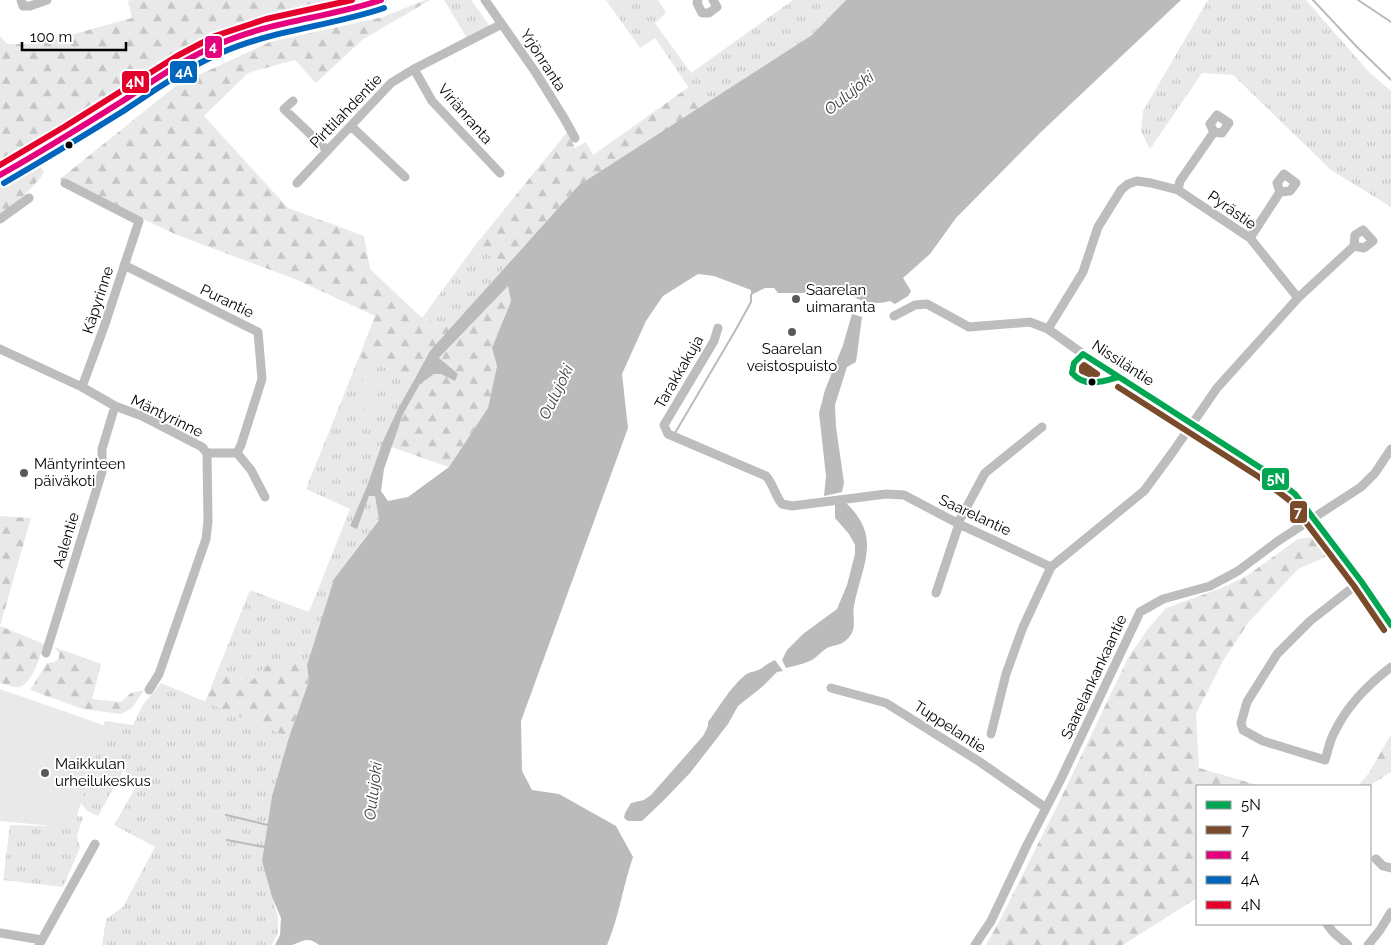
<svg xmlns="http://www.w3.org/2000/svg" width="1391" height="945" font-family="Raleway,sans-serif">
<defs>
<pattern id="grass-tufts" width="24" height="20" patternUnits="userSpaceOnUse" patternTransform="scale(1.25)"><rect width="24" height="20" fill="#e9e9e9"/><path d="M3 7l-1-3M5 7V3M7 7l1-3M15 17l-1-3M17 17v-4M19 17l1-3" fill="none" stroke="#c6c6c6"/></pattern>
<pattern id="forest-firs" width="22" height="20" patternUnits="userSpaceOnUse" patternTransform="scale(1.25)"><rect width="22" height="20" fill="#e9e9e9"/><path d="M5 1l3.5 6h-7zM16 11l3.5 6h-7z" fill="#c6c6c6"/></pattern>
</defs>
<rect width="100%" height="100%" fill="#fff"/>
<path fill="url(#grass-tufts)" d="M444 0H471L490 26 467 38Z
M606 0H658L666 13 655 23 691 73 793 0H846L812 35 702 107 655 38 640 48Z
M1208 0H1306L1369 72 1391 91V207L1331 170 1233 75 1202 73 1150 149 1141 131 1143 111Z
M477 243 504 268 452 328 422 318Z
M359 357 414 379 383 441 367 486 350 526 357 528 369 496H375L379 519 334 579 307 665 273 660 251 681 217 672 250 590 309 612 350 509 306 489Z
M161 683 289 737 272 796 262 861 278 918V933L272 945H102L106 919 123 907 155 847 114 825 140 780 123 771 98 816 87 811 79 800 105 721 133 725 142 706Z
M74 815 83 817 77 836 80 848 63 887 3 880 10 825 45 826 47 819Z"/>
<path fill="url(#forest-firs)" d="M132 0H333L274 16 190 47 0 160V36L7 44H38L132 18 128 1Z
M425 0H430L362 40 316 83 295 60 248 73 204 116 288 208 364 236 370 269 422 318 452 328 430 351 414 379 359 357 375 316 295 279 177 235 60 179 177 85 270 42 383 17Z
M689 87 702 107 579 185 504 268 477 243 568 131 575 148 586 142 593 155Z
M40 165 44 173C32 189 17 203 0 214V186Z
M508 286 511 300 492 348 497 366 488 408 449 467 391 447 403 414 420 384 434 373 441 374 455 381 458 374 439 359Z
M0 516 31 518 0 626 44 644C41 654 32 685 19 687 14 688 5 684 0 683Z
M1315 537 1329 555 1298 569 1248 623 1223 661 1196 714 1199 768 1261 786H1197V898L1123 945H986L999 922 1063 794 1128 658 1147 630 1166 608 1219 589 1245 577 1298 539Z
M54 647 101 664 92 699 121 702 131 693 144 690 132 708 121 714 83 709 30 690 47 663 54 662 59 658V653Z
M273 660 307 665 309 681 289 737 205 702 217 672 251 681Z
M1391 734V772L1369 786H1358L1369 773Z"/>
<path fill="#e9e9e9" d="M368 369 385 376 371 411 353 404Z
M0 689 106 726 73 828 0 821Z"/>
<path fill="#bbb" fill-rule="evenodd" d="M846 0H1181L1041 132 956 218 930 254 903 278 911 291 908 296 895 304 890 301C876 305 861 303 849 293H778L774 288H765L751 295V290L714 276 698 274 663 296 646 321 622 374 628 428 521 721 522 771 532 790 559 794 616 826 633 857C623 886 619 917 607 945H319C308 936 303 941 292 945 288 945 280 945 275 945L280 935 281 918 272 897 262 861 272 796 289 737 309 681 307 665 334 579 379 520 375 496H369L357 529 350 526 367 486 383 441 398 409 430 351 579 185 812 35ZM508 286 511 301 492 348 497 366 488 408 449 467 408 497 388 501 381 491 384 469 403 414 420 384 434 374H441L455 381 458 374 439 358Z
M852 314 862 317 856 362 847 367 835 405 836 427 844 483 842 492 824 496 826 476 819 413 825 390 843 345Z
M845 502C883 537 862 564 854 606 852 616 857 627 850 636 842 646 837 644 827 648 822 651 817 657 812 660 804 664 794 666 786 668L782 660 787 650 803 634 837 609 847 585 855 554V545L849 534 835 518V504Z
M775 660 783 671 777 672 762 687 738 706 728 724 690 773 663 801 642 821H628L624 818 625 813 631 803 644 800 651 795 703 736 708 726V722C719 707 730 688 744 676 749 671 757 672 762 668 767 664 769 663 775 660Z"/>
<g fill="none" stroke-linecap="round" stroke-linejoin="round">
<path stroke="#bbb" stroke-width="2" d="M1313 0 1357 47 1391 80
M1358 0 1391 22
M675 433 735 331 751 302V295
M226 815 268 825
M227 840 264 847"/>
<path stroke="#bdbdbd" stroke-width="9" d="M21 0 23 6H30L47 0
M485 0 536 73 564 118 575 138
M698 0 697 3 702 13H709L717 7 713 0
M414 69 432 101 500 173
M293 101 284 109 327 150
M351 126 405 177
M65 183 139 221 104 327 82 387
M297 183 391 83 414 69 502 24
M1178 190 1180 181 1214 132 1222 133 1229 123 1217 115 1210 124 1214 132
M0 219 29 198
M1250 238 1280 192 1290 191 1296 183 1284 174 1277 183 1280 192
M124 265 258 332 262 379 241 445 237 453H207
M1298 298 1354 246 1364 248 1373 241 1363 230 1355 235 1354 246
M894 316 915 305 927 304 969 327 1030 322 1048 329 1083 354 1264 470 1295 494 1361 581 1391 625
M718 328 714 341 664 425 668 434 766 476C774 485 775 496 782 504L792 506 886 494 904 495 959 524 1051 567
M0 349 82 387 115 406 142 416 202 447 207 453 208 521 206 539 159 674 149 690
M237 453 251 470 265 497
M958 523 985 473 1042 427
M1361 581 1310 621 1277 654 1247 702 1241 723 1243 730 1263 741 1325 760C1328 751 1330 739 1335 731 1347 706 1370 683 1391 667
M936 593 959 524
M46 653 102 472V449L115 406
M831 688 886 703 980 762 1046 808
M991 734 1006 674 1023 627 1051 567 1144 491 1172 453 1217 388 1298 298 1250 238 1178 190 1151 183 1137 181 1128 184 1121 190 1098 227 1083 272 1048 329
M1376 859 1383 866 1391 868
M1327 924 1333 932 1348 945
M0 933 42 940
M39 945 95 844
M975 945 991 921 1027 845 1060 781 1140 612 1163 599 1210 586 1238 571 1278 541 1361 487 1375 473 1391 449
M1368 945 1380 930 1391 912"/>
<path stroke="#c0c0c0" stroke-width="11" d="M0 175C46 149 91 121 136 92 166 73 197 52 231 39 280 21 333 18 381 0"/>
<defs>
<path id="bus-1" d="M1083 354 1119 377C1102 382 1085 388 1072 373L1074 363Z
M1119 377 1264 470 1295 494 1361 581 1391 625"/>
<path id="bus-2" d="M1084 365 1097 374H1089L1082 371V367Z
M1118 387 1259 477 1289 500 1354 586 1384 630"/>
<path id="bus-3" d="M0 175C41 152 81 127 121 102 153 81 184 59 219 44 271 21 328 18 381 0"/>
<path id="bus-4" d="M4 183C45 159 85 135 125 110 156 89 188 67 223 52 274 30 331 26 384 8"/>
<path id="bus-5" d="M0 165 64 127 177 56 215 36 266 19 352 0"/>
</defs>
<use href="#bus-1" stroke="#fff" stroke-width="10"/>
<use href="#bus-2" stroke="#fff" stroke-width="10"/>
<use href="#bus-3" stroke="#fff" stroke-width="10"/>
<use href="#bus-4" stroke="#fff" stroke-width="10"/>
<use href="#bus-5" stroke="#fff" stroke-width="10"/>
<use href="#bus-1" stroke="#00a651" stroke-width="6"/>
<use href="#bus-2" stroke="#7a4b2a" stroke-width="6"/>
<use href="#bus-3" stroke="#e5007d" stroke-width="6"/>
<use href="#bus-4" stroke="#0065bd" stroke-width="6"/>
<use href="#bus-5" stroke="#e4002b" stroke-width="6"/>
</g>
<g fill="#000" stroke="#fff" stroke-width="2">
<circle cx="69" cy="145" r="4.5"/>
<circle cx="1092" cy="382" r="4.5"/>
</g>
<g fill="#595959" stroke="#fff" stroke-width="2">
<circle cx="796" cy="299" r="5"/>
<circle cx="792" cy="332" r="5"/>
<circle cx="24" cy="473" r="5"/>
<circle cx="45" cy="773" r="5"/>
</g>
<g text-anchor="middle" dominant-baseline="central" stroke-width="4" stroke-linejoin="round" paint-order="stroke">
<g font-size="15" fill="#000" stroke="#fff">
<text transform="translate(543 60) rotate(57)">Yrjönranta</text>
<text transform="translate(346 111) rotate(-46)">Pirttilahdentie</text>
<text transform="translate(465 114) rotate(49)">Viriänranta</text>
<text transform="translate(1232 210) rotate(35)">Pyrästie</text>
<text transform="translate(98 300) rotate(-72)">Käpyrinne</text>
<text transform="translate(227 301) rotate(26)">Purantie</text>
<text transform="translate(1123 363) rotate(33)">Nissiläntie</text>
<text transform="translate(679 372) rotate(-60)">Tarakkakuja</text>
<text transform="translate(167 416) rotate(26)">Mäntyrinne</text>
<text transform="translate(975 515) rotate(25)">Saarelantie</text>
<text transform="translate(66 540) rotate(-73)">Aalentie</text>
<text transform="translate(1094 677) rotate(-65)">Saarelankankaantie</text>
<text transform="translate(950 727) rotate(33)">Tuppelantie</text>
</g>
<g font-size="15" fill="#000" stroke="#fff" text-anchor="start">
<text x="806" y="290">Saarelan<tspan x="806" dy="17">uimaranta</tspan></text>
<text x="792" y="349" text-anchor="middle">Saarelan<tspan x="792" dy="17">veistospuisto</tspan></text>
<text x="34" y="464">Mäntyrinteen<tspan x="34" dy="17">päiväkoti</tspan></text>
<text x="55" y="764">Maikkulan<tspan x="55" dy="17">urheilukeskus</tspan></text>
</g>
<g font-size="16" font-style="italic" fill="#3f3f3f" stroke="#fff">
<text transform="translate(849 93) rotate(-39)">Oulujoki</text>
<text transform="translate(556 392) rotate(-64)">Oulujoki</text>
<text transform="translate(373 791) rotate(-83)">Oulujoki</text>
</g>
</g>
<g stroke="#fff" stroke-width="2">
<rect x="204" y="35" width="19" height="24" rx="5" fill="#e5007d"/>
<rect x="169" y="60" width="29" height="24" rx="5" fill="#0065bd"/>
<rect x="121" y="70" width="29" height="24" rx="5" fill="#e4002b"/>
<rect x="1261" y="467" width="29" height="24" rx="5" fill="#00a651"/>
<rect x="1289" y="500" width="19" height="24" rx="5" fill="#7a4b2a"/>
</g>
<g font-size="14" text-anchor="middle" font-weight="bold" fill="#fff">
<text x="213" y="51">4</text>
<text x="184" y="77">4A</text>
<text x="135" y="87">4N</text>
<text x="1276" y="484">5N</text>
<text x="1298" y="517">7</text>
</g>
<rect x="1196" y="785" width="175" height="140" fill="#ffffff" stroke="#999999"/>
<rect x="1206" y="801" width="25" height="8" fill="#00a651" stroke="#999999"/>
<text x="1241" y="810" font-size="15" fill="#000000">5N</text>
<rect x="1206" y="826" width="25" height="8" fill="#7a4b2a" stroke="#999999"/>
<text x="1241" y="835" font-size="15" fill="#000000">7</text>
<rect x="1206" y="851" width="25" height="8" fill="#e5007d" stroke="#999999"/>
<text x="1241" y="860" font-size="15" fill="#000000">4</text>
<rect x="1206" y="876" width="25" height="8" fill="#0065bd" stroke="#999999"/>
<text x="1241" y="885" font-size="15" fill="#000000">4A</text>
<rect x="1206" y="901" width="25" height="8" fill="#e4002b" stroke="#999999"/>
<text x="1241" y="910" font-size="15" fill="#000000">4N</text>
<path d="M22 42v8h104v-8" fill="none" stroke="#000000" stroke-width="2.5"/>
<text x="30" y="42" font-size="15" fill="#000000" stroke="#ffffff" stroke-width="4" paint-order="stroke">100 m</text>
</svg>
